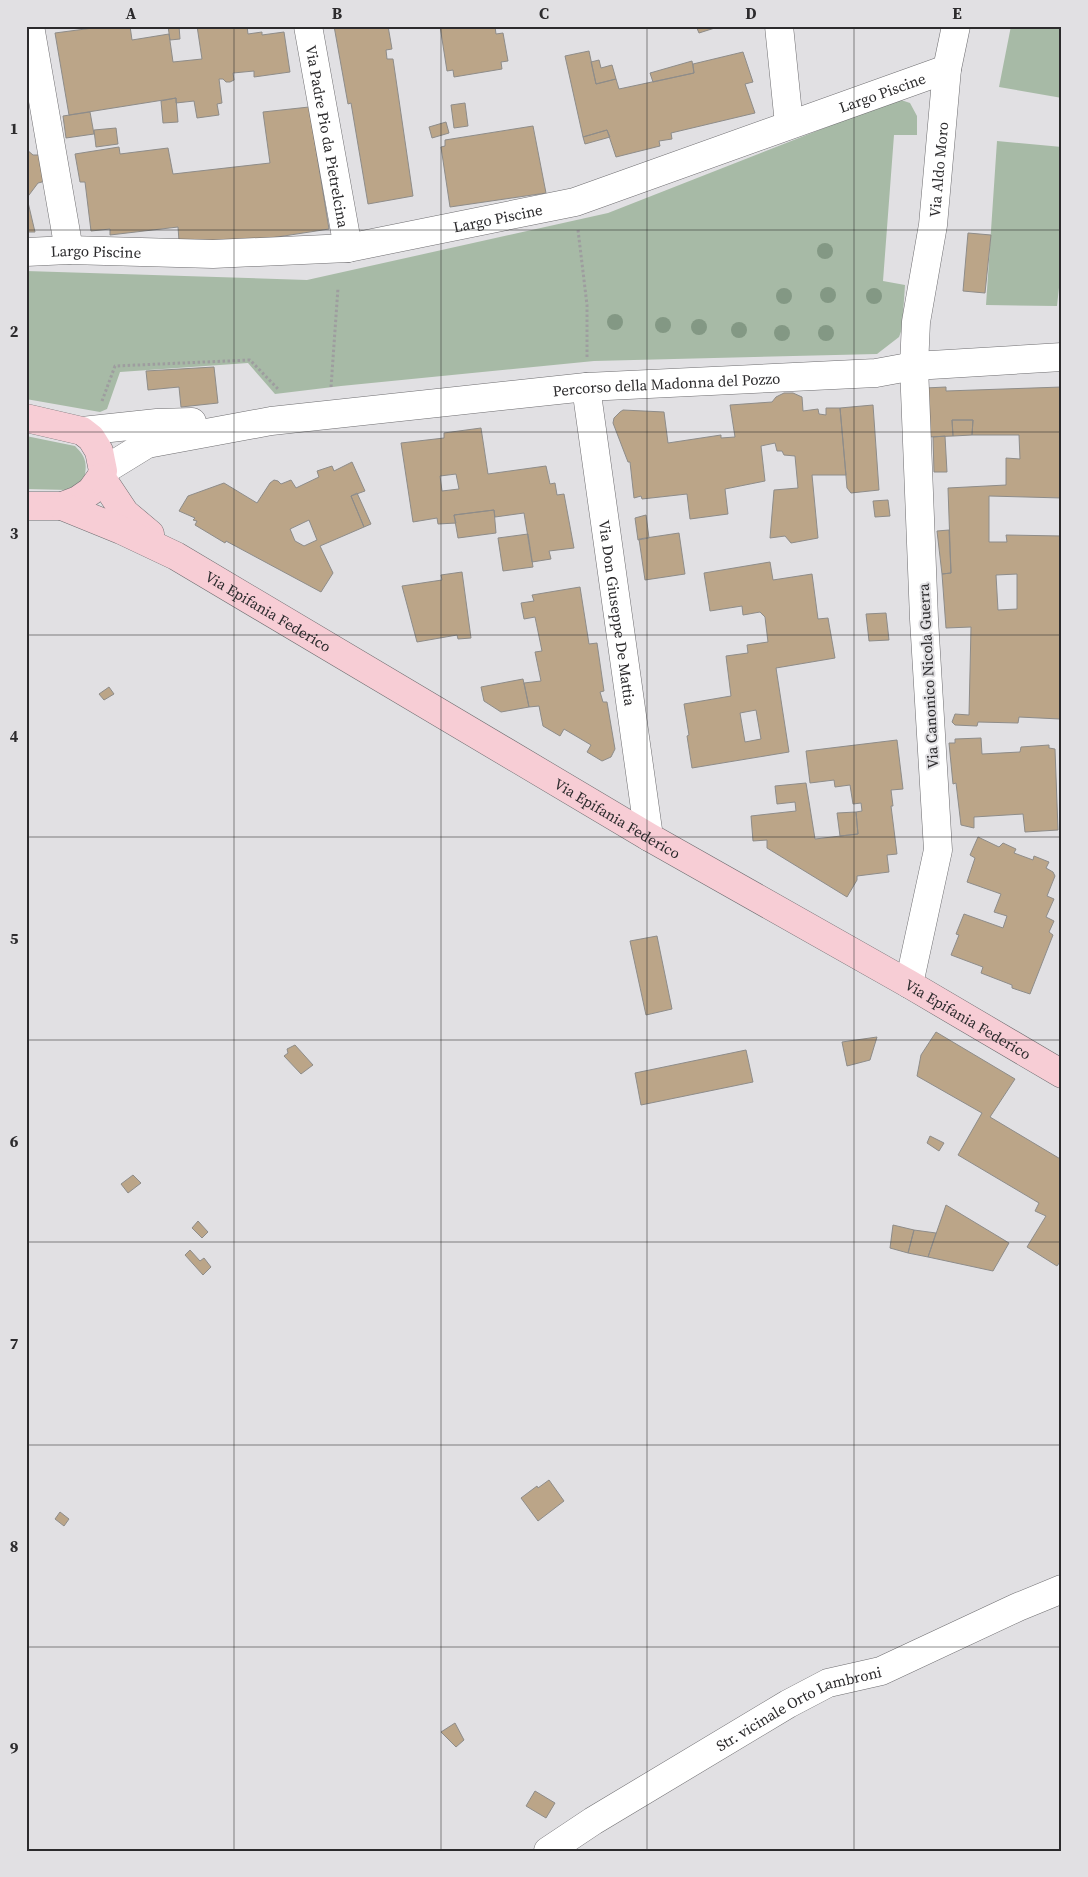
<svg xmlns="http://www.w3.org/2000/svg" width="1088" height="1877" font-family="'Source Serif 4',serif">
<rect width="100%" height="100%" fill="#e1e0e3"/>
<path fill="#a7baa6" d="M1011 26H1062V98L999 87Z
M898 99 910 103 917 116V135H894L883 281 905 285 902 329 899 337 877 354 594 361 341 386 275 394 248 363 120 372 107 409 100 412 26 399V271L307 280 608 213Z
M997 141 1062 147V260L1057 306 986 305Z
M26 436 75 446C87 458 87 464 84 480L68 490 26 489Z"/>
<path fill="#bba588" stroke="#8e8c89" fill-rule="evenodd" d="M108 26H130L132 40 169 34 173 62 202 59 197 26H247L248 34 262 32V35L284 32 290 72 254 77V71L233 73 234 80 230 82H226L223 79H219L222 103 217 104 219 115 197 118 194 101 176 103V98L69 115 55 33Z
M168 26H179L180 39 170 40Z
M334 26H388L392 49 386 50 387 59H393L413 196 368 204 351 103 348 104Z
M440 26H495L496 34 503 33 508 61 501 62 502 69 454 77 453 70 447 71Z
M696 26H721L699 33Z
M589 51 596 84 616 79 619 89 694 73 693 64 743 52 753 82 745 84 755 113 671 133 672 139 659 141 660 146 616 157 607 130 583 137 565 56Z
M599 60 601 68 612 65 616 79 596 84 591 62Z
M692 61 694 73 653 82 650 73Z
M176 98 178 122 163 123 161 101Z
M465 103 468 126 454 128 451 105Z
M309 107 329 229 232 244 179 241 178 227 110 235V229L91 231 85 182H80L75 154 119 147 120 154 168 148 173 174 270 163 263 112Z
M90 112 94 134 66 138 63 116Z
M446 122 449 133 432 138 429 127Z
M533 126 546 193 450 207 441 147 445 146V140Z
M116 128 118 144 96 147 94 130Z
M607 130 610 137 585 144 583 137Z
M26 149 33 155H39L43 180 42 182 38 183 26 199Z
M27 198 35 232H26Z
M968 233 991 235 985 293 963 291Z
M214 367 218 403 181 407 179 387 148 390 146 371Z
M946 387V391L1062 387V498L989 496V542H1007L1006 535 1062 536V717L1060 719 1019 717 1018 723 978 722 977 726 955 725 952 722 955 714 969 715 971 627 946 628 942 574 951 573 948 488 1006 485V458L1020 459 1019 435H972L973 420H952L953 436 926 437 925 388ZM1017 574V609L998 610 996 575Z
M784 393H793L802 397 803 411 818 409 819 414 826 415V408H840L846 475H812L818 538 791 543 785 536 770 538 774 490 798 488 795 456 784 455 782 451H777L775 443 761 446 765 481 725 489 728 514 690 519 687 494 642 499 641 496 634 498 630 462H628L613 423 614 418 620 412 623 410 664 412 668 443 721 435V438L735 437 730 405 772 402 776 397Z
M873 405 879 490 851 493 847 488 840 408Z
M952 420H973L972 435 953 436Z
M481 428 488 474 546 466 550 484 555 483 557 495 564 494 574 548 549 551 551 559 532 562 524 513 495 517 494 510 454 515 456 523 438 524 437 518 413 522 401 443 444 438V433ZM456 474 459 489 442 491 440 476Z
M945 436 947 472H934L933 437Z
M352 462 365 491 351 496 364 527 320 546 333 573 321 592 226 541 225 543 195 525 197 521 193 520 195 518 179 511 188 496 224 483 257 503 270 483 274 480 278 481 281 484 291 480 296 488 319 477 317 471 332 466 334 471ZM309 520 317 540 304 546 295 541 290 529Z
M357 493 371 524 364 527 351 496Z
M888 500 890 516 875 517 873 501Z
M494 510 496 533 458 538 454 515Z
M646 515 649 538 638 540 635 518Z
M949 530 951 573 942 574 937 531Z
M679 533 685 574 645 580 639 539Z
M528 534 533 567 503 571 498 538Z
M770 562 773 580 812 574 818 619 828 618 835 658 776 668 789 752 692 768 687 736 689 735 684 704 731 696 726 656 748 653 747 645 768 642 765 617 760 612 743 615 742 606 710 611 704 573ZM756 710 761 739 745 742 740 713Z
M462 572 471 638 458 639 457 635 417 642 402 586 442 580 441 575Z
M580 587 589 644 597 643 604 691 600 692 603 702H607L615 749 611 757 602 761 587 752 591 745 564 729 560 736 543 726 539 706 529 707 524 683 541 681 535 652 542 651 535 617 524 619 521 603 534 601 532 595Z
M886 613 889 640 869 641 866 614Z
M523 679 529 707 501 712 484 701 481 687Z
M109 687 114 694 104 700 99 694Z
M981 738 982 754 1020 752 1021 747 1049 745V748L1055 749 1058 830 1025 832 1023 814 974 817V828L961 825 956 783 953 784 949 743H955V739Z
M897 740 903 789 891 790 893 806H891L897 854 887 855 889 872 857 876V880L847 897 767 848V840L753 841 751 816 796 811 795 802 777 804 775 786 806 783 815 839 858 834 856 812 862 811 861 803 853 804 850 785 835 787 834 780 810 783 806 751Z
M856 812 858 834 840 836 837 813Z
M978 837 999 847 1003 843 1016 849 1014 853 1033 860 1034 856 1049 862 1046 868 1053 872 1055 876 1047 896 1054 899 1046 917 1054 921 1049 932 1053 935 1030 994 1012 988V985L981 973 983 967 951 955 959 935 956 934 964 914 1003 928 1007 916 994 912 1001 894 967 882 975 858 970 855Z
M657 936 672 1009 646 1015 630 941Z
M936 1032 1015 1079 990 1117 1062 1160V1259L1057 1266 1027 1247 1046 1216 1035 1211 1039 1203 958 1155 982 1113 917 1076 921 1055Z
M877 1037 870 1060 847 1066 842 1042Z
M295 1045 313 1065 301 1074 284 1056 288 1053 287 1049Z
M746 1050 753 1082 641 1105 635 1073Z
M930 1136 944 1143 939 1151 927 1143Z
M133 1175 141 1183 128 1193 121 1184Z
M946 1205 1009 1243 993 1271 928 1257Z
M198 1221 208 1232 202 1238 192 1228Z
M893 1225 914 1230 908 1253 890 1248Z
M914 1230 936 1233 928 1257 908 1253Z
M190 1250 200 1261 204 1258 211 1267 203 1275 185 1255Z
M549 1480 564 1501 538 1521 521 1498 537 1486 538 1488Z
M60 1512 69 1519 64 1526 55 1519Z
M455 1723 464 1740 456 1747 441 1732Z
M535 1791 555 1803 546 1818 526 1806Z"/>
<g fill="none" stroke-linecap="round" stroke-linejoin="round">
<defs>
<g id="minor">
<path d="M30 26 69 250"/>
<path id="s1" d="M308 26 348 248"/>
<path d="M779 26 789 124"/>
<path id="s2" d="M26 252 69 250 213 254 348 248 575 202 947 69"/>
<path id="s3" d="M586 387 649 837"/>
<path d="M82 431 157 423 192 422"/>
<path id="s4" d="M103 471 147 444 271 421 586 387 876 373 914 366 1062 357"/>
<path id="s5" d="M909 984 938 850 924 619 914 366 916 322 933 225 947 69 956 26"/>
<path id="s6" d="M548 1851 593 1821 788 1704 828 1683 881 1671 1018 1607 1062 1589"/>
</g>
<g id="secondary">
<path d="M26 418 82 431 91 438 99 451 103 471 101 477 91 491 78 500 62 506H26"/>
<path d="M101 477 125 513 150 534"/>
<path id="s7" d="M62 506 121 530 176 556 649 837 909 984 1062 1074"/>
</g>
</defs>
<use href="#minor" stroke="#6e6d70" stroke-width="29"/>
<use href="#secondary" stroke="#6e6d70" stroke-width="29"/>
<path stroke="#9e9d9f" stroke-width="3" stroke-dasharray="2.5 2.5" stroke-linecap="butt" d="M578 230 587 305V358
M331 387 338 288
M102 401 115 366 250 360 279 390"/>
<use href="#minor" stroke="#fff" stroke-width="28"/>
<use href="#secondary" stroke="#f7cdd5" stroke-width="28"/>
</g>
<g fill="#839884">
<circle cx="825" cy="251" r="8"/>
<circle cx="828" cy="295" r="8"/>
<circle cx="784" cy="296" r="8"/>
<circle cx="874" cy="296" r="8"/>
<circle cx="615" cy="322" r="8"/>
<circle cx="663" cy="325" r="8"/>
<circle cx="699" cy="327" r="8"/>
<circle cx="739" cy="330" r="8"/>
<circle cx="782" cy="333" r="8"/>
<circle cx="826" cy="333" r="8"/>
</g>
<path fill="none" stroke="#2c2b2d" stroke-width="1" stroke-opacity="0.55" d="M234 26V1851M441 26V1851M647 26V1851M854 26V1851M26 230H1062M26 432H1062M26 635H1062M26 837H1062M26 1040H1062M26 1242H1062M26 1445H1062M26 1647H1062"/>
<g text-anchor="middle" dominant-baseline="central" stroke-width="4" stroke-linejoin="round" paint-order="stroke">
<g font-size="15" fill="#2c2b2d" stroke="#e1e0e3">
<text stroke="none"><textPath href="#s2" startOffset="880">Largo Piscine</textPath></text>
<text stroke="none"><textPath href="#s1" startOffset="112">Via Padre Pio da Pietrelcina</textPath></text>
<text stroke="none"><textPath href="#s5" startOffset="820">Via Aldo Moro</textPath></text>
<text stroke="none"><textPath href="#s2" startOffset="475">Largo Piscine</textPath></text>
<text stroke="none"><textPath href="#s2" startOffset="70">Largo Piscine</textPath></text>
<text stroke="none"><textPath href="#s4" startOffset="575">Percorso della Madonna del Pozzo</textPath></text>
<text stroke="none"><textPath href="#s7" startOffset="232">Via Epifania Federico</textPath></text>
<text stroke="none"><textPath href="#s3" startOffset="228">Via Don Giuseppe De Mattia</textPath></text>
<text transform="translate(928 676) rotate(-93)">Via Canonico Nicola Guerra</text>
<text stroke="none"><textPath href="#s7" startOffset="638">Via Epifania Federico</textPath></text>
<text stroke="none"><textPath href="#s7" startOffset="1042">Via Epifania Federico</textPath></text>
<text stroke="none"><textPath href="#s6" startOffset="290">Str. vicinale Orto Lambroni</textPath></text>
</g>
</g>
<rect width="1088" height="1877" fill="none" stroke="#e1e0e3" stroke-width="55"/>
<rect x="28" y="28" width="1032" height="1822" fill="none" stroke="#2c2b2d" stroke-width="2"/>
<g font-size="16" text-anchor="middle" font-weight="bold" fill="#2c2b2d">
<text x="131" y="19">A</text>
<text x="337" y="19">B</text>
<text x="544" y="19">C</text>
<text x="751" y="19">D</text>
<text x="957" y="19">E</text>
<text x="14" y="134">1</text>
<text x="14" y="337">2</text>
<text x="14" y="539">3</text>
<text x="14" y="742">4</text>
<text x="14" y="944">5</text>
<text x="14" y="1147">6</text>
<text x="14" y="1349">7</text>
<text x="14" y="1552">8</text>
<text x="14" y="1754">9</text>
</g>
</svg>
